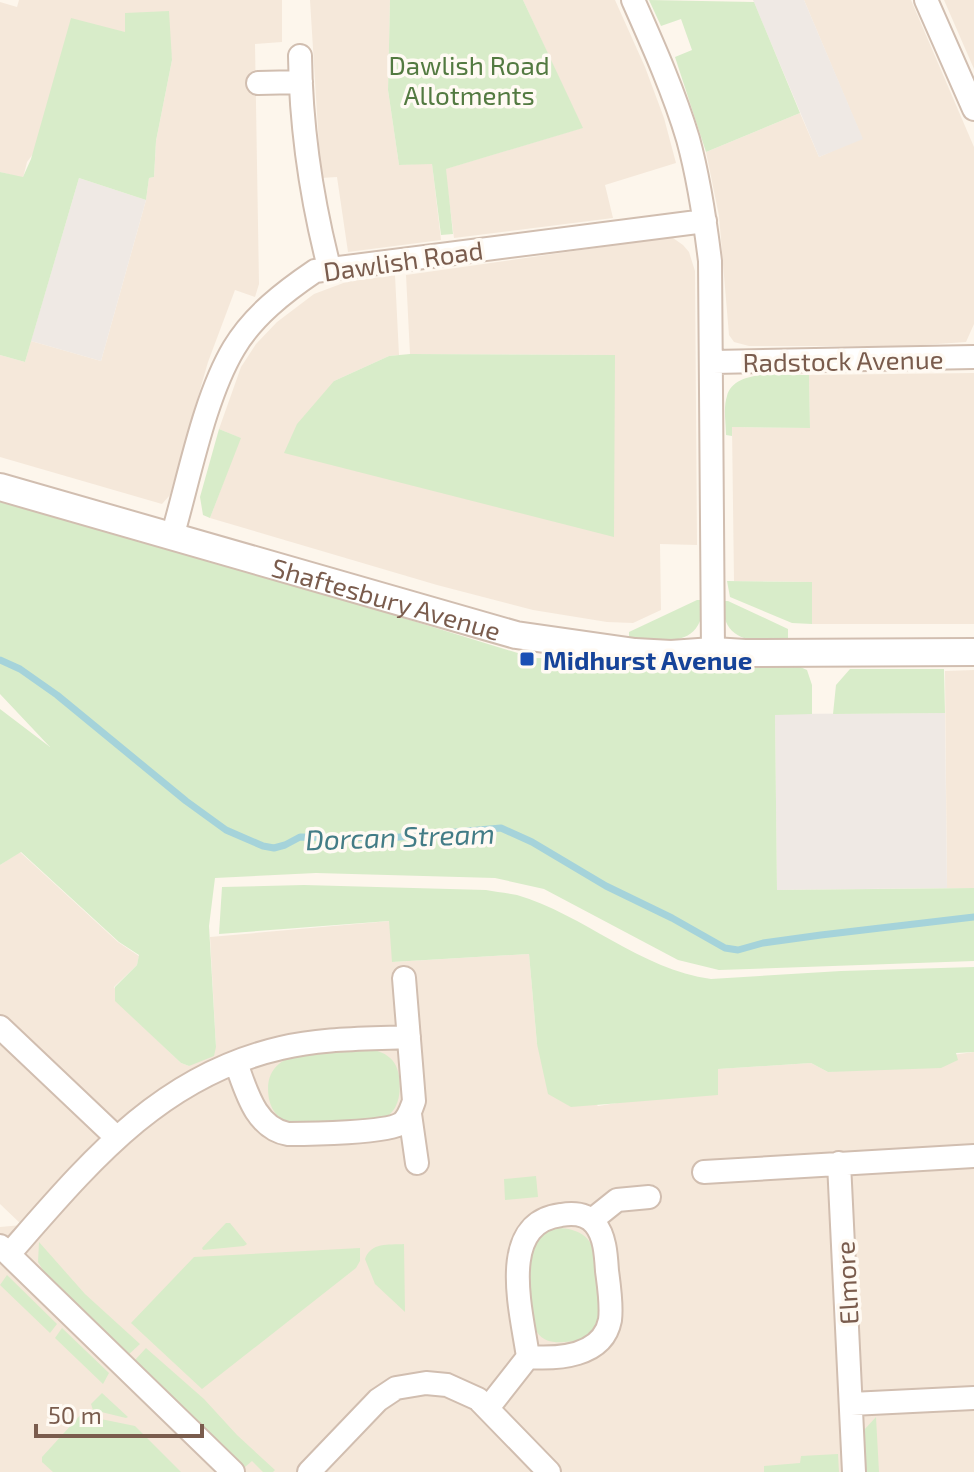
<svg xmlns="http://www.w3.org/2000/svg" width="974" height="1472" font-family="'Exo 2',sans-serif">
<rect width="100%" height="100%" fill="#fdf6ec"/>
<path fill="#f5e8da" d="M19 0H282V42L255 44 259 284 255 297 235 290 208 362 170 495 162 504 0 457V355L25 362 31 341 101 361 146 200 149 178 154 177 156 141 172 60 170 49 125 32 27 162 23 178 0 172V2L17 7Z
M310 0H390L388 90 399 165 432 163 441 240 348 252 337 177 321 178Z
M523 0H615L645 67 664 118 676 163 605 185 613 218 454 238 445 169 582 128Z
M804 0H911L974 147V324L966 342 908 346H749L734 342 729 335 719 216 706 152 800 113 819 157 862 138Z
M944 0H974V69Z
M665 238H673L683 245 689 252 695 271 697 545 660 544 661 610 633 623 607 622 533 610 437 585 210 518 240 438 219 429 241 367 256 344 277 322 314 294 346 282 395 275 399 355 389 356 334 381 615 355 410 354 406 275Z
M974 373V624H812V582L734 581 732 427 810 428 809 375Z
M974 670V888H947L945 671Z
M20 852 118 942 139 956 137 965 114 987 134 1018 181 1063 189 1066 216 1047 210 937 390 921 393 962 529 954 537 1044 598 1106 642 1099 718 1094 717 1069 811 1063 828 1072 974 1052V1472H0V1227L22 1225 0 1204V865Z"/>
<path fill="#efe9e4" d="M753 0H804L863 139 819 157Z
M79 178 146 200 101 361 31 341Z
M945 713 947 888 777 890 775 714Z"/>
<path fill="#d8ecc9" d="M390 0H523L583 128 446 169 453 234 441 235 432 164 399 165 388 90Z
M649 0 754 2 800 113 706 152 675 57 692 50 681 19 661 26Z
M169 11 172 60 156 141 154 177 149 178 146 200 79 178 25 362 0 355V172L23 177 31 159 71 18 125 32V13Z
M410 354 615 355 614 537 284 453 297 424 334 381 389 356Z
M809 375 810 428 732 427V436L726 435C726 423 723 408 727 396 734 368 786 375 809 375Z
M219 429 241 438 210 518 203 515 200 497Z
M0 494 534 658 754 662 798 666 807 670 812 685V714L775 715 777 890 974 888V961L719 970 678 960 544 889 495 878 316 873 215 878 209 926 216 1047 214 1056 189 1066 181 1063 115 1001V987L137 965 139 955 119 942 21 852 0 865V709L50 747 0 694Z
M727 581 812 582V624L792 623 730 597Z
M697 600H703C704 649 665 641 629 639V632Z
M722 601H728L788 629V642C755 641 723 645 722 601Z
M850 669H944L945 713 833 714 836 685Z
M304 885 486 890C496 892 507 893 517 895 583 914 641 970 711 979L841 971 974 967V1052L956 1053 958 1060 941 1068 828 1072 811 1063 718 1069V1095L571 1107 548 1094 537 1044 529 954 392 962 389 921 219 934 222 887Z
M369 1049C385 1052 396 1058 399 1076 401 1091 400 1112 382 1119 365 1124 313 1124 293 1125 281 1121 272 1113 269 1099 259 1043 332 1051 369 1049Z
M536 1176 538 1197 505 1200 504 1179Z
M226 1223H230L247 1244 244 1246 203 1250 202 1248Z
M555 1228C574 1228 589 1233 595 1253 599 1288 616 1340 565 1342 555 1343 543 1342 537 1332 529 1320 525 1260 531 1247 536 1236 544 1232 555 1228Z
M39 1242 85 1294 140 1344 127 1356 50 1282 38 1262Z
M404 1244 405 1312 375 1284 365 1259C371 1242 388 1245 404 1244Z
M360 1248V1261L356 1268 202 1389 131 1323 194 1257Z
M7 1275 57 1324 50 1333 0 1285Z
M62 1328 109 1373 103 1384 55 1338Z
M146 1348 204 1399 237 1435 275 1470 273 1472H263L252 1461 245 1467 135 1360Z
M102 1393 128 1417 126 1418 93 1410 91 1404Z
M84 1411 91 1417 135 1426 181 1472H53L42 1462V1457Z
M876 1417 879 1472H864V1430Z
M838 1454 839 1472H764V1466L800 1463 801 1456Z"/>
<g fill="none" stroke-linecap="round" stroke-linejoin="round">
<path stroke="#a5d3da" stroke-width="7" d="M0 660 20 669 57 695 186 801 226 830 263 846 274 848 285 845 300 837 389 838 501 828 532 842 606 886 672 918 725 948 738 950 763 943 821 935 974 917"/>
<defs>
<path id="minor" d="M633 0C653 45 674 92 688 139 699 179 705 220 710 261L713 651
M926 0 974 109
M300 56C301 129 311 197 329 267
M258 83 301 82
M713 362 974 357
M172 537C189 479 204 398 234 348 253 316 284 292 315 271L705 221
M0 1027 116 1137
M236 1063C246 1090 255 1128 288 1134 309 1134 388 1133 402 1123 409 1117 411 1109 414 1101L404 978
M410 1114 417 1163
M839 1163 854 1472
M704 1172 974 1156
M592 1220 617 1200 649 1197
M0 1246 233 1472
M9 1254C88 1164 159 1076 281 1048 322 1038 367 1039 409 1037
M851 1404 974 1398
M488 1408 528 1357C522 1313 496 1223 561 1215 573 1213 586 1213 595 1224 605 1236 606 1255 607 1271 609 1286 612 1305 610 1320 603 1357 557 1359 528 1357
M309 1472 378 1400 396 1388 426 1383 447 1385 478 1399 549 1472"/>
<g id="tertiary">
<path id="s1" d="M0 487 516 635 635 652 671 654 713 651 745 653 974 652"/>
</g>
</defs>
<use href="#minor" stroke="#d1beb0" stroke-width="26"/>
<use href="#tertiary" stroke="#d1beb0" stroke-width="30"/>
<use href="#minor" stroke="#fff" stroke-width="22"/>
<use href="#tertiary" stroke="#fff" stroke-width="26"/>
</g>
<rect fill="#1a4fb4" stroke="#fffaf3" stroke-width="3" x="519" y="651" width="16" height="16" rx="4"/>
<g text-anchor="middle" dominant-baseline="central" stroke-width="7" stroke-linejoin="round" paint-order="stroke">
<g font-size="26" fill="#537a41" stroke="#fffaf3">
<text x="469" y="64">Dawlish Road<tspan x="469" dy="30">Allotments</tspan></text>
</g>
<g font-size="26" fill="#7a5c4d" stroke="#fffaf3">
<text transform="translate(403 260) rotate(-8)">Dawlish Road</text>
<text transform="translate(843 360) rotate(-1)">Radstock Avenue</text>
<text stroke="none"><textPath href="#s1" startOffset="402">Shaftesbury Avenue</textPath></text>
<text transform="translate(846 1283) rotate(-93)">Elmore</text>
</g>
<g font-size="26" font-weight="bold" fill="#164399" stroke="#fffaf3" text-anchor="start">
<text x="543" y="659">Midhurst Avenue</text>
</g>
<g font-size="28" font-style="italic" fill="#437c86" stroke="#fffaf3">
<text transform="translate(400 836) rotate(-2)">Dorcan Stream</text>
</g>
</g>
<path d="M36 1424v12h166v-12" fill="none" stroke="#7a5c4d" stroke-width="4"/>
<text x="48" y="1424" font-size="24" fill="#7a5c4d" stroke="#fffaf3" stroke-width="6" paint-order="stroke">50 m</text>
</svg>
